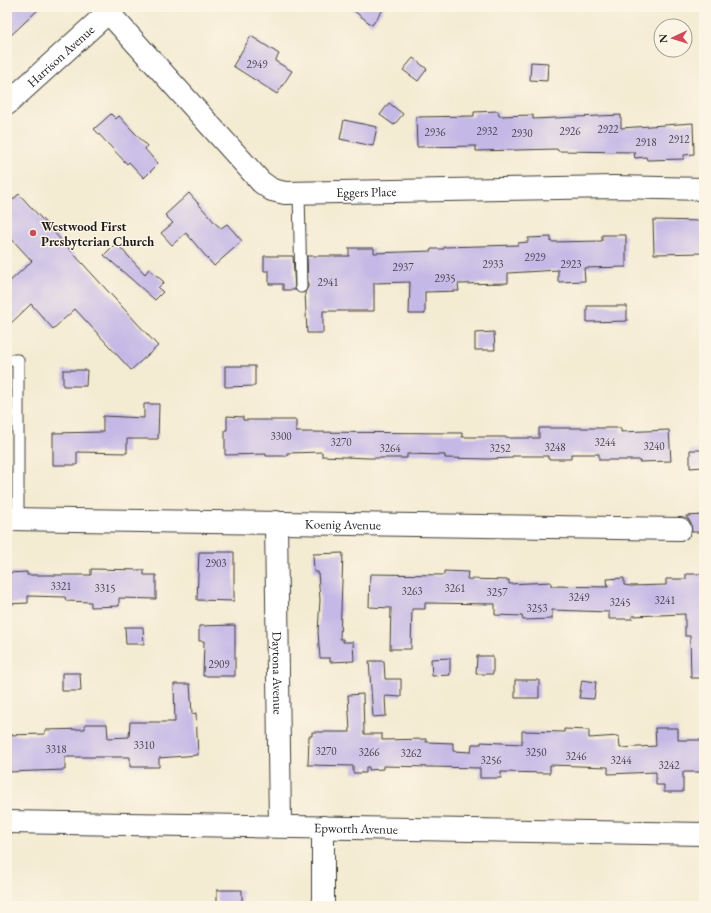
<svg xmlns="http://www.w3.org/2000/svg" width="711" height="913" font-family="'EB Garamond',serif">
<rect width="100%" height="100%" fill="#fcf5e5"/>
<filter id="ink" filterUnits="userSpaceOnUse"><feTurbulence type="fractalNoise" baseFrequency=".025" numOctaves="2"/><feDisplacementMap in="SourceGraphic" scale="8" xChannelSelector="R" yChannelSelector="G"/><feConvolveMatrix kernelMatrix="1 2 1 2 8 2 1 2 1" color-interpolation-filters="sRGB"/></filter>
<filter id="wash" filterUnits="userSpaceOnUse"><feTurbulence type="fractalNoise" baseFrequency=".012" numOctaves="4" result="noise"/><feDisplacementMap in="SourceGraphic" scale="16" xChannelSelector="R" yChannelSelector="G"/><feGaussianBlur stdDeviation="0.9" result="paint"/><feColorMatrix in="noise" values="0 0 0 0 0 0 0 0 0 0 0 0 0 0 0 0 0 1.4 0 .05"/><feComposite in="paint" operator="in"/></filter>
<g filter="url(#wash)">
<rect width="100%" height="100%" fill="#f4ebd3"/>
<g id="blocks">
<path fill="#c4b8e6" d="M7 7H41L7 39Z
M349 7H385L372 25Z
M251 36 279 54 275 61 292 71 277 94 233 66Z
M413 58 427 69 418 81 403 70Z
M531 62 548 63 547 81 530 80Z
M389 103 403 114 394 125 380 115Z
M498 111 499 116 533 115V119L621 115V128L693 123 694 154 684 155V159L647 160 646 157 635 158 634 152 558 151 557 149 476 151V146L417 147 416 117 474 116V112Z
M111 114 116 119 119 116 147 146 145 149 158 164 144 178 129 162 127 164 94 129Z
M344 120 377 127 373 146 340 139Z
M189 193 216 224 221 228 227 224 242 241 214 266 186 233 172 245 161 233 173 223 165 215Z
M19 194 158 346 131 370 75 309 53 329 31 304 7 327V284L32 261 7 234V205Z
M653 220 704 221V253L654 254Z
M602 235H626V267L584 268 585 281 558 282V270L508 273V283L458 284 459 291 425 292V314H409L410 282 374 283V311H323V333H307L305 292 308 287 307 256H349V248H374V253L431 251V249H444V247L518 245V243L528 242V238L551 237V242L602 241Z
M116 243 145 274 149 269 164 282 158 288 163 292 155 300 104 255Z
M264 256H293L295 290H283V284H269V271H264Z
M587 306H627V321L587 322Z
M494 332 495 350H475V333Z
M225 366H255V386L225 387Z
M63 370H87L86 386H63Z
M144 404H159L158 439H127V453L77 452V465H53V433L103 432V416L144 418Z
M227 416 243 417V420H296V432L462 433V437H508L509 438H539V428H621V432L669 430 671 461 639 462V460H599V454H571V459H548V456H512V458L488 459 445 458V455L407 454V458H368L322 456V452L287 453V456H266V454L225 455V430H227Z
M690 450H704V467L690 468Z
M704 515V532H692L691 523 686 516Z
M199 552H234V601L197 600Z
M343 553 340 639H343V642H353L354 661 330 662V658H320L318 632 320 600 318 572H314L313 554Z
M91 569 144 570V575H156V599L119 598V606L91 607V602L66 601 65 597 28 596V603L7 604V573L27 572V575H91Z
M444 571 468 572 467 579 509 580V584L551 582V586L608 587 607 579 624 578V585L631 586 666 585V579H686V574H704V678H691L690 636H685V614L632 616V619H609V612L552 610V619L523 620 522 616 495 615V604L425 603V609H412L411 649H390L391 608 369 607 370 574 444 575Z
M235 625V676H203L204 641H199V626Z
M125 627H143L144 644H126Z
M477 656H493V674H476Z
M450 658V675L432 676 431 659Z
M369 661H384L385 679H401V697L385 696 386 716 373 717Z
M62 673H80L81 691H62Z
M515 680H539V698H515Z
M582 680 596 682 594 699 579 698Z
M174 684H190L192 714 196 713 198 755 159 758V767H130V757H65V770L7 772V735L45 734V730L85 729V724H107L108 738 129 737 130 722H175Z
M363 694 364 734H382V740L426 739V742L453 743V751L471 752 472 744H481V742L522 744V731L564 732V729L589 730V738L619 736 620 748 656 746 655 728H678V740H704V772H683V792H664V785H656V772L608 774V767L550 765V773L501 772V778H480V768L383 766V769L369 770V767H366V773H353V766L308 765 309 736H312V732H350L348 695Z
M217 890H242V906H217Z"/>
</g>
</g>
<g filter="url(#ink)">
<use href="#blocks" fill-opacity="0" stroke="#3c3b37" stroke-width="1"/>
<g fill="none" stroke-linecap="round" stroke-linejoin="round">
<defs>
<path id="service" d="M299 193 301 287
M7 360H18V519"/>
<g id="minor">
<path id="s1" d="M108 12 261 182 272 190 285 193 614 187 704 189"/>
<path id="s2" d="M7 519 680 529"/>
<path id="s3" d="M276 522 280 825"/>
<path id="s4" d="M7 822 704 834"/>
<path d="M323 827V906"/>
</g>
<g id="secondary">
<path id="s5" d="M7 104 114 7"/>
</g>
</defs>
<use href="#service" stroke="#3c3b37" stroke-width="13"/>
<use href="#minor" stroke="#3c3b37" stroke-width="24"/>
<use href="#secondary" stroke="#3c3b37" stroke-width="24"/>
<use href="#service" stroke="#fff" stroke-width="11"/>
<use href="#minor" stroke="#fff" stroke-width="22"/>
<use href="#secondary" stroke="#fff" stroke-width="22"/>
</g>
</g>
<circle fill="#d1495b" stroke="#fcf5e5" stroke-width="1.5" cx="33" cy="233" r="4"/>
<g text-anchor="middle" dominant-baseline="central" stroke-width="3" stroke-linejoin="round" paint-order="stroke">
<g font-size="11" fill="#46434e">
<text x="257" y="64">2949</text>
<text x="608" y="129">2922</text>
<text x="487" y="131">2932</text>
<text x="570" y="131">2926</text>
<text x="435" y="132">2936</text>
<text x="522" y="133">2930</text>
<text x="679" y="139">2912</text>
<text x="646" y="142">2918</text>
<text x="535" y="257">2929</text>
<text x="493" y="264">2933</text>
<text x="571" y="264">2923</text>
<text x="403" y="267">2937</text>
<text x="445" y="278">2935</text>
<text x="328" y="282">2941</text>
<text x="281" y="436">3300</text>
<text x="341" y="442">3270</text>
<text x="605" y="442">3244</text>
<text x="654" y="446">3240</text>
<text x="555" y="447">3248</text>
<text x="390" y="448">3264</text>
<text x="500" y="448">3252</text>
<text x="216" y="563">2903</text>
<text x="61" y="586">3321</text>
<text x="105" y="588">3315</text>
<text x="455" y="588">3261</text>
<text x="412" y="591">3263</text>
<text x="497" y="592">3257</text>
<text x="579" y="597">3249</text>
<text x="665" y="600">3241</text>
<text x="620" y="602">3245</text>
<text x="537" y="608">3253</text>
<text x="219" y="664">2909</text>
<text x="144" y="745">3310</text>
<text x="56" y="749">3318</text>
<text x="326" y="751">3270</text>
<text x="369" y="752">3266</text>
<text x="536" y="752">3250</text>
<text x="411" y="753">3262</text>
<text x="576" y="756">3246</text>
<text x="491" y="760">3256</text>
<text x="621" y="760">3244</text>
<text x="669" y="765">3242</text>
</g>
<g font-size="13" fill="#1c1c1c" stroke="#fcf5e5">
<text stroke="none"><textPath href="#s5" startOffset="72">Harrison Avenue</textPath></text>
<text stroke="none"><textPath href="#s1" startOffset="337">Eggers Place</textPath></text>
<text stroke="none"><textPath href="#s2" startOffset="336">Koenig Avenue</textPath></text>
<text stroke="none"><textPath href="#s3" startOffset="151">Daytona Avenue</textPath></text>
<text stroke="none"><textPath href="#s4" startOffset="349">Epworth Avenue</textPath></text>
</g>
<g font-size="13" font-weight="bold" fill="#1c1c1c" stroke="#fcf5e5" text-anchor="start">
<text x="41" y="226">Westwood First<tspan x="41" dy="15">Presbyterian Church</tspan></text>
</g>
</g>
<rect width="711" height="913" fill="none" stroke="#fcf5e5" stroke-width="24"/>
<g transform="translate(673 38) rotate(266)"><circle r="19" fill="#fcf5e5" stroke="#a29e95"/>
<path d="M0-3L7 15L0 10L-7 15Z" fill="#d1495b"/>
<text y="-6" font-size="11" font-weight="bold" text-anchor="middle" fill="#1c1c1c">N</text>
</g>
</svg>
